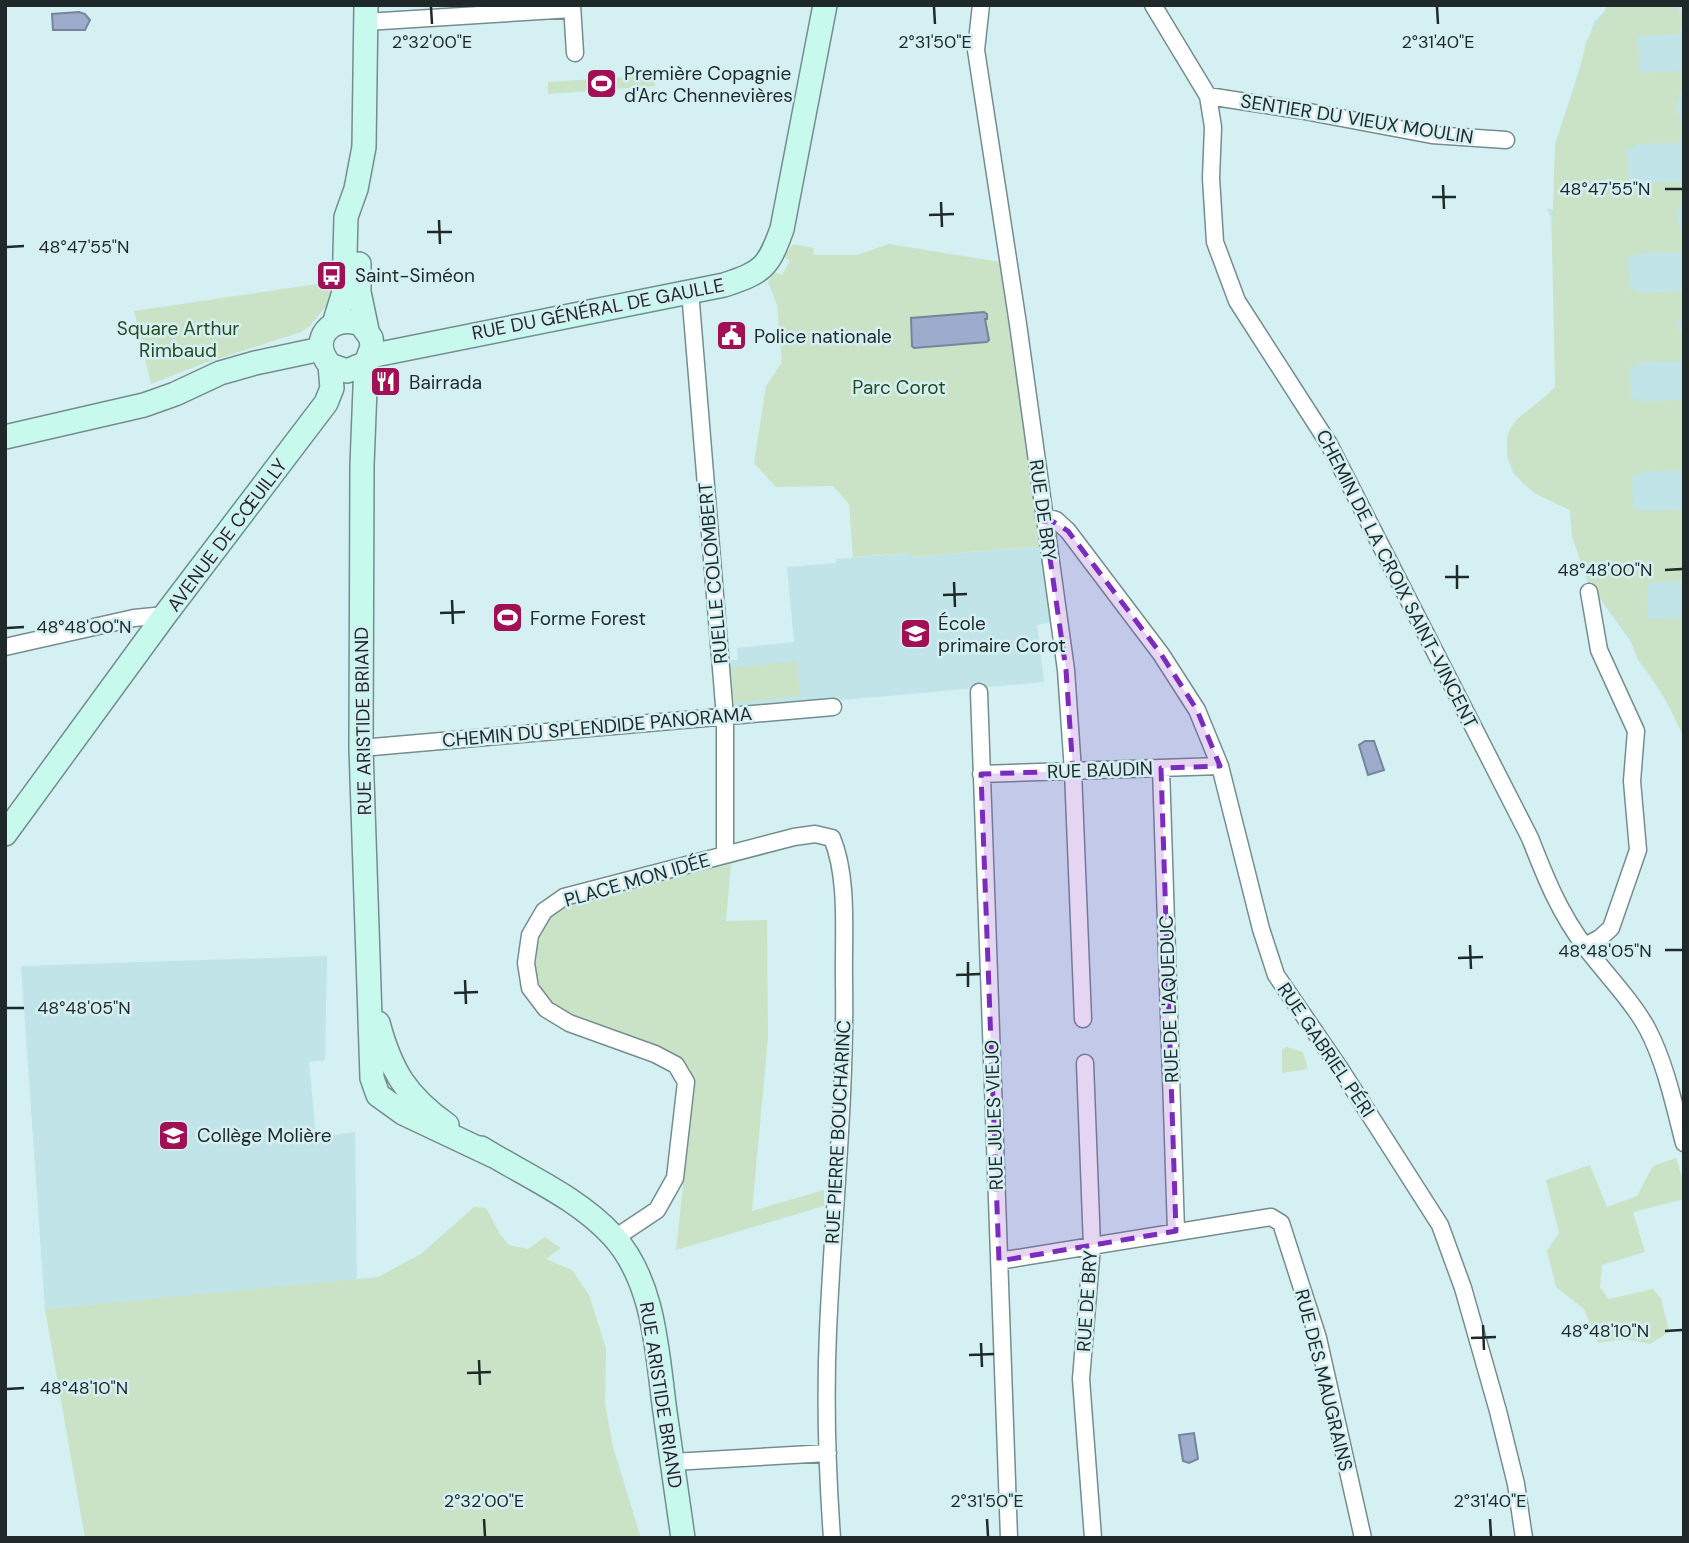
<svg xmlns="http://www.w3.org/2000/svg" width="1689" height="1543" font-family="'DM Sans',sans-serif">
<rect width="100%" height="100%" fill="#d5f0f3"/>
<path fill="#c0e4e8" d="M1611 5H1684V738L1665 696 1638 660 1632 643 1587 581 1573 537 1570 509 1534 493 1513 473 1507 456 1508 434 1516 420 1557 387 1551 217 1547 209H1581L1556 143 1594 22Z
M1042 546 1053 622 1037 625 1044 682 730 710 726 660H738L737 648 794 642 787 567 836 563V559L910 553 911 557Z
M327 956 325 1060 309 1062 316 1137 355 1132 357 1280 45 1309 21 966Z"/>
<path fill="#cae3c6" d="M1608 5H1678V13H1684V28H1679L1680 34 1638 36 1640 73 1680 71 1681 78H1684V93H1679V100L1676 101 1677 115H1680V122H1684V136L1680 137V143L1635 144V147L1627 148 1629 181H1636L1637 183 1681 182V188H1684V202H1679V210H1677V224H1680V231L1684 232V246H1681V252L1636 253V256L1628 257 1630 290H1637L1638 293 1682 291 1684 311H1681V319H1678L1679 333H1682L1684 341 1682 361 1638 362 1637 366H1630L1631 399H1639V402L1684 400 1683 429H1681L1684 470 1640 472V475L1632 476 1633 509H1641L1642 511 1684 510V581L1647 583 1648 619 1684 618V736L1665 699 1636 655 1629 638 1589 583 1572 537 1570 510C1541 497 1510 485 1507 449 1506 441 1508 430 1514 423 1526 410 1543 401 1555 387L1552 238 1555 144 1580 70 1586 42Z
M655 75V86L548 94V82Z
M793 244 814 248 813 255H857L889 244 1001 262 1042 546 910 557V553L853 557 849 504 833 486 776 487 754 463 766 386 782 362 777 305 768 282 775 272 782 275 790 261 784 257Z
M331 282V300L310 326 301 332 202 364 151 384 134 311Z
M797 661 800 696 734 703 731 668Z
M731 864 726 921 767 920 768 1038 752 1211 824 1190V1206L676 1250 694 1084 690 1069 677 1056 584 1022 547 1004 531 974 534 942 549 918 572 904Z
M1287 1047 1303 1052 1308 1069 1282 1073V1049Z
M1676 1158 1684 1184V1199L1633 1212 1645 1252 1602 1265 1600 1287 1609 1299 1653 1289 1661 1298 1669 1332 1650 1344 1626 1339 1598 1343 1584 1309 1556 1287 1547 1251 1559 1233 1546 1180 1590 1165 1607 1207 1637 1196 1653 1166Z
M474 1207 486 1208 500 1234 509 1245 528 1249 545 1237 561 1248 546 1259 572 1270 589 1295 606 1348 605 1403 613 1447 641 1538H85L45 1309 378 1277 421 1254Z"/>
<path fill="#9daccc" stroke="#77859b" stroke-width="2" d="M79 12 85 14 90 20 85 30H53L52 14Z
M984 312 987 314V319H985L989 340 987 342 914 348 912 346 911 318Z
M1365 741H1374L1384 770 1368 775 1359 745Z
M1194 1433 1198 1459 1189 1463 1183 1461 1179 1435Z"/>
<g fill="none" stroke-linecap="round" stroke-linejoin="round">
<defs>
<path id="street" d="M572 5 575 53
M981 5 976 50 1018 324 1066 670 1073 771 1083 1019
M1153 5 1208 96 1213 127 1211 178 1215 242 1237 301 1329 444 1530 838C1546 879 1559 912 1586 948 1605 973 1634 1003 1648 1030 1666 1065 1674 1105 1684 1143
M366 22 572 9
M1208 96 1299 110 1432 135 1506 140
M690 291 725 717V855
M1044 516 1056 520 1068 531 1161 654 1197 710 1220 766 1261 929 1276 975 1341 1070 1440 1225 1463 1288 1498 1411 1516 1484 1524 1538
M5 647 134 618 165 615
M979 692 1009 1538
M361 748 833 707
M1161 768 1176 1231
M981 774 1220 766
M1585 946 1600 938 1611 928 1638 850 1632 781 1636 731 1599 650 1589 592
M1085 1063 1092 1246 1081 1379 1093 1538
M615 1238 657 1210 675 1178 686 1082 676 1065 655 1054 569 1023 546 1009 530 988 526 963 530 935 544 911 564 897 794 837 815 834 832 838C849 879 843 937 844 980 846 1097 833 1214 828 1331 825 1399 827 1469 832 1538
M999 1261 1271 1217 1281 1223 1318 1338 1363 1538
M673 1462 828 1453"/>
<path id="secondary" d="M359 264V292L367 330
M334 324 344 292 346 217 356 189 364 147 366 5
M370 356 724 285C763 272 768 268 782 229L825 5
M366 363 347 371 330 365C308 340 331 313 361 324L371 338 372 347 366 363 362 465 361 748 372 1078 378 1095 403 1113 494 1156
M5 437 144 405 175 394 220 373 255 363 321 349
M5 834 165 615 326 403 332 388 330 365
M378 1023C391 1071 406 1096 447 1125
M481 1148C526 1176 577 1197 613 1236 655 1282 657 1353 665 1412 671 1454 677 1496 683 1538"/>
</defs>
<use href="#street" stroke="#748d8f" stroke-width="19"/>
<use href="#secondary" stroke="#748d8f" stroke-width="26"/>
<use href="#street" stroke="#fff" stroke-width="16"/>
<use href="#secondary" stroke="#c7f9ed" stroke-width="23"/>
</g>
<path fill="#7b2cbf" fill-opacity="0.2" stroke="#7b2cbf" stroke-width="5" stroke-dasharray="14 9" stroke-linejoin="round" d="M1044 516 1068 531 1161 654 1197 710 1220 766 1161 768 1176 1231 999 1261 981 774 1073 771 1066 670Z"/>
<path fill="none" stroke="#1f292a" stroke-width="2.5" d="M431 7 432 24M934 7 935 24M1437 7 1438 24M1443 185 1444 209M1665 189H1682M1432 197H1456M941 202 942 227M929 215 954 214M439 220 440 244M427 232H452M7 247 24 246M1457 565V589M1665 570 1682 569M1445 577H1469M954 582 955 607M943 595 967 594M452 600 453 624M440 613 465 612M7 628 24 627M1470 945 1471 969M1665 950H1682M1458 958 1483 957M968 962V987M956 975 980 974M465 980 466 1004M454 993 478 992M7 1008H24M1483 1325 1484 1350M1665 1331 1682 1330M1471 1338 1496 1337M981 1343 982 1367M969 1355 994 1354M479 1360 480 1385M467 1373 491 1372M7 1389 24 1388M484 1519 485 1536M987 1519 988 1536M1490 1519 1491 1536"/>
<defs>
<symbol id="stadium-square" viewBox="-11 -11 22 22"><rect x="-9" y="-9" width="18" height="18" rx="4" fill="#a10f55" stroke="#d5f0f3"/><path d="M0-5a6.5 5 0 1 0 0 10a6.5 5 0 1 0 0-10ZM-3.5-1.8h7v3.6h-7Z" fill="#fff"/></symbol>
<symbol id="bus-square" viewBox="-11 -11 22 22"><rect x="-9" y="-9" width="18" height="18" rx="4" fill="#a10f55" stroke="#d5f0f3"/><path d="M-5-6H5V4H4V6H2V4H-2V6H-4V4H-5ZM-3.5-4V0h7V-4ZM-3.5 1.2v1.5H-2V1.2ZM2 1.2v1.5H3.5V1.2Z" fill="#fff"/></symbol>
<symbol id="civic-square" viewBox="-11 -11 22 22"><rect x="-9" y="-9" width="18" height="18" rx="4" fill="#a10f55" stroke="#d5f0f3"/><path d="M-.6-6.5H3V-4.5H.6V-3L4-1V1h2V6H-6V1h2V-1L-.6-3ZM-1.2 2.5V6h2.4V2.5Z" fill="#fff"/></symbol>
<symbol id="restaurant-square" viewBox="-11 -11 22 22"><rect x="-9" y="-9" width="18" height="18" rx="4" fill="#a10f55" stroke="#d5f0f3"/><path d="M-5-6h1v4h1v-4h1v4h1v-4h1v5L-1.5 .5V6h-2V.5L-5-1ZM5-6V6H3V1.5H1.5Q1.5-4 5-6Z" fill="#fff"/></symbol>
<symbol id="school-square" viewBox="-11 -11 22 22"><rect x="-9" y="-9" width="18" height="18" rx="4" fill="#a10f55" stroke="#d5f0f3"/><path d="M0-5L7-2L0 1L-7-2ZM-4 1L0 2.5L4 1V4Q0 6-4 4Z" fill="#fff"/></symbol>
</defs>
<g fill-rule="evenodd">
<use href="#stadium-square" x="584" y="66" width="35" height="35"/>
<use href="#bus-square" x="314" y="258" width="35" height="35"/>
<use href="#civic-square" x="714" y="318" width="35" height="35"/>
<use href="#restaurant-square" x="368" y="364" width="35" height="35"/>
<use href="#stadium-square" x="490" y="600" width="35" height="35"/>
<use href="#school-square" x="898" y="616" width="35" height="35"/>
<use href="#school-square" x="156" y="1118" width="35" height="35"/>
</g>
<g text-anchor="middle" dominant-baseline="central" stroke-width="5" stroke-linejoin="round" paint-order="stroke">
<g font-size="19" fill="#1f292a" stroke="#d5f0f3" text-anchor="start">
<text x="624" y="73">Première Copagnie<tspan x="624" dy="22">d'Arc Chennevières</tspan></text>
<text x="355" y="275">Saint-Siméon</text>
<text x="754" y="336">Police nationale</text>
<text x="409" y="382">Bairrada</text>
<text x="530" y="618">Forme Forest</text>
<text x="938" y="623">École<tspan x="938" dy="22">primaire Corot</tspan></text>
<text x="197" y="1135">Collège Molière</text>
</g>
<g font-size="19" fill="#1f292a" stroke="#d5f0f3">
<text transform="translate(1357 119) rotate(9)">SENTIER DU VIEUX MOULIN</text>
<text transform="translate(598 309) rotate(-11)">RUE DU GÉNÉRAL DE GAULLE</text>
<text transform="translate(1043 510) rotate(82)">RUE DE BRY</text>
<text transform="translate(227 535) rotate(-53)">AVENUE DE CŒUILLY</text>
<text transform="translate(713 573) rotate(-95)">RUELLE COLOMBERT</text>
<text transform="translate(1397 579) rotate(63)">CHEMIN DE LA CROIX SAINT-VINCENT</text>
<text transform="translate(363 721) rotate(-91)">RUE ARISTIDE BRIAND</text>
<text transform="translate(597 727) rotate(-5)">CHEMIN DU SPLENDIDE PANORAMA</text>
<text transform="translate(1100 770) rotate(-2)">RUE BAUDIN</text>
<text transform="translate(637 880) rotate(-16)">PLACE MON IDÉE</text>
<text transform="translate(1169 999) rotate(-92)">RUE DE L'AQUEDUC</text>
<text transform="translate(1326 1050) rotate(56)">RUE GABRIEL PÉRI</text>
<text transform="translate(994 1115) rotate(-92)">RUE JULES VIEJO</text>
<text transform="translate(838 1132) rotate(-87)">RUE PIERRE BOUCHARINC</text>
<text transform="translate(1087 1301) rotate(-86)">RUE DE BRY</text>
<text transform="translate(1324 1380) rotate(76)">RUE DES MAUGRAINS</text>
<text transform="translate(661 1395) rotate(81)">RUE ARISTIDE BRIAND</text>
</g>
<g font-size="19" fill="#264b21" stroke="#d5f0f3">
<text x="178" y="328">Square Arthur<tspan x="178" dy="22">Rimbaud</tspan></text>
<text x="899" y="387">Parc Corot</text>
</g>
</g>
<g font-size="18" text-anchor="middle" fill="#1f292a" stroke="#d5f0f3" stroke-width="5" stroke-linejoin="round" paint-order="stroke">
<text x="432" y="48">2°32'00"E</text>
<text x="935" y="48">2°31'50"E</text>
<text x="1438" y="48">2°31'40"E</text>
<text x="1605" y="195">48°47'55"N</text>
<text x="84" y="253">48°47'55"N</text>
<text x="1605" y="576">48°48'00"N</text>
<text x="84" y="633">48°48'00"N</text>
<text x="1605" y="957">48°48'05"N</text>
<text x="84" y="1014">48°48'05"N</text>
<text x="1605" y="1337">48°48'10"N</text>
<text x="84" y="1394">48°48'10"N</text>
<text x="484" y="1507">2°32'00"E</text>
<text x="987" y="1507">2°31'50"E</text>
<text x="1490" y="1507">2°31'40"E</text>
</g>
<rect width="1689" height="1543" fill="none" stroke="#1f292a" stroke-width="14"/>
</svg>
